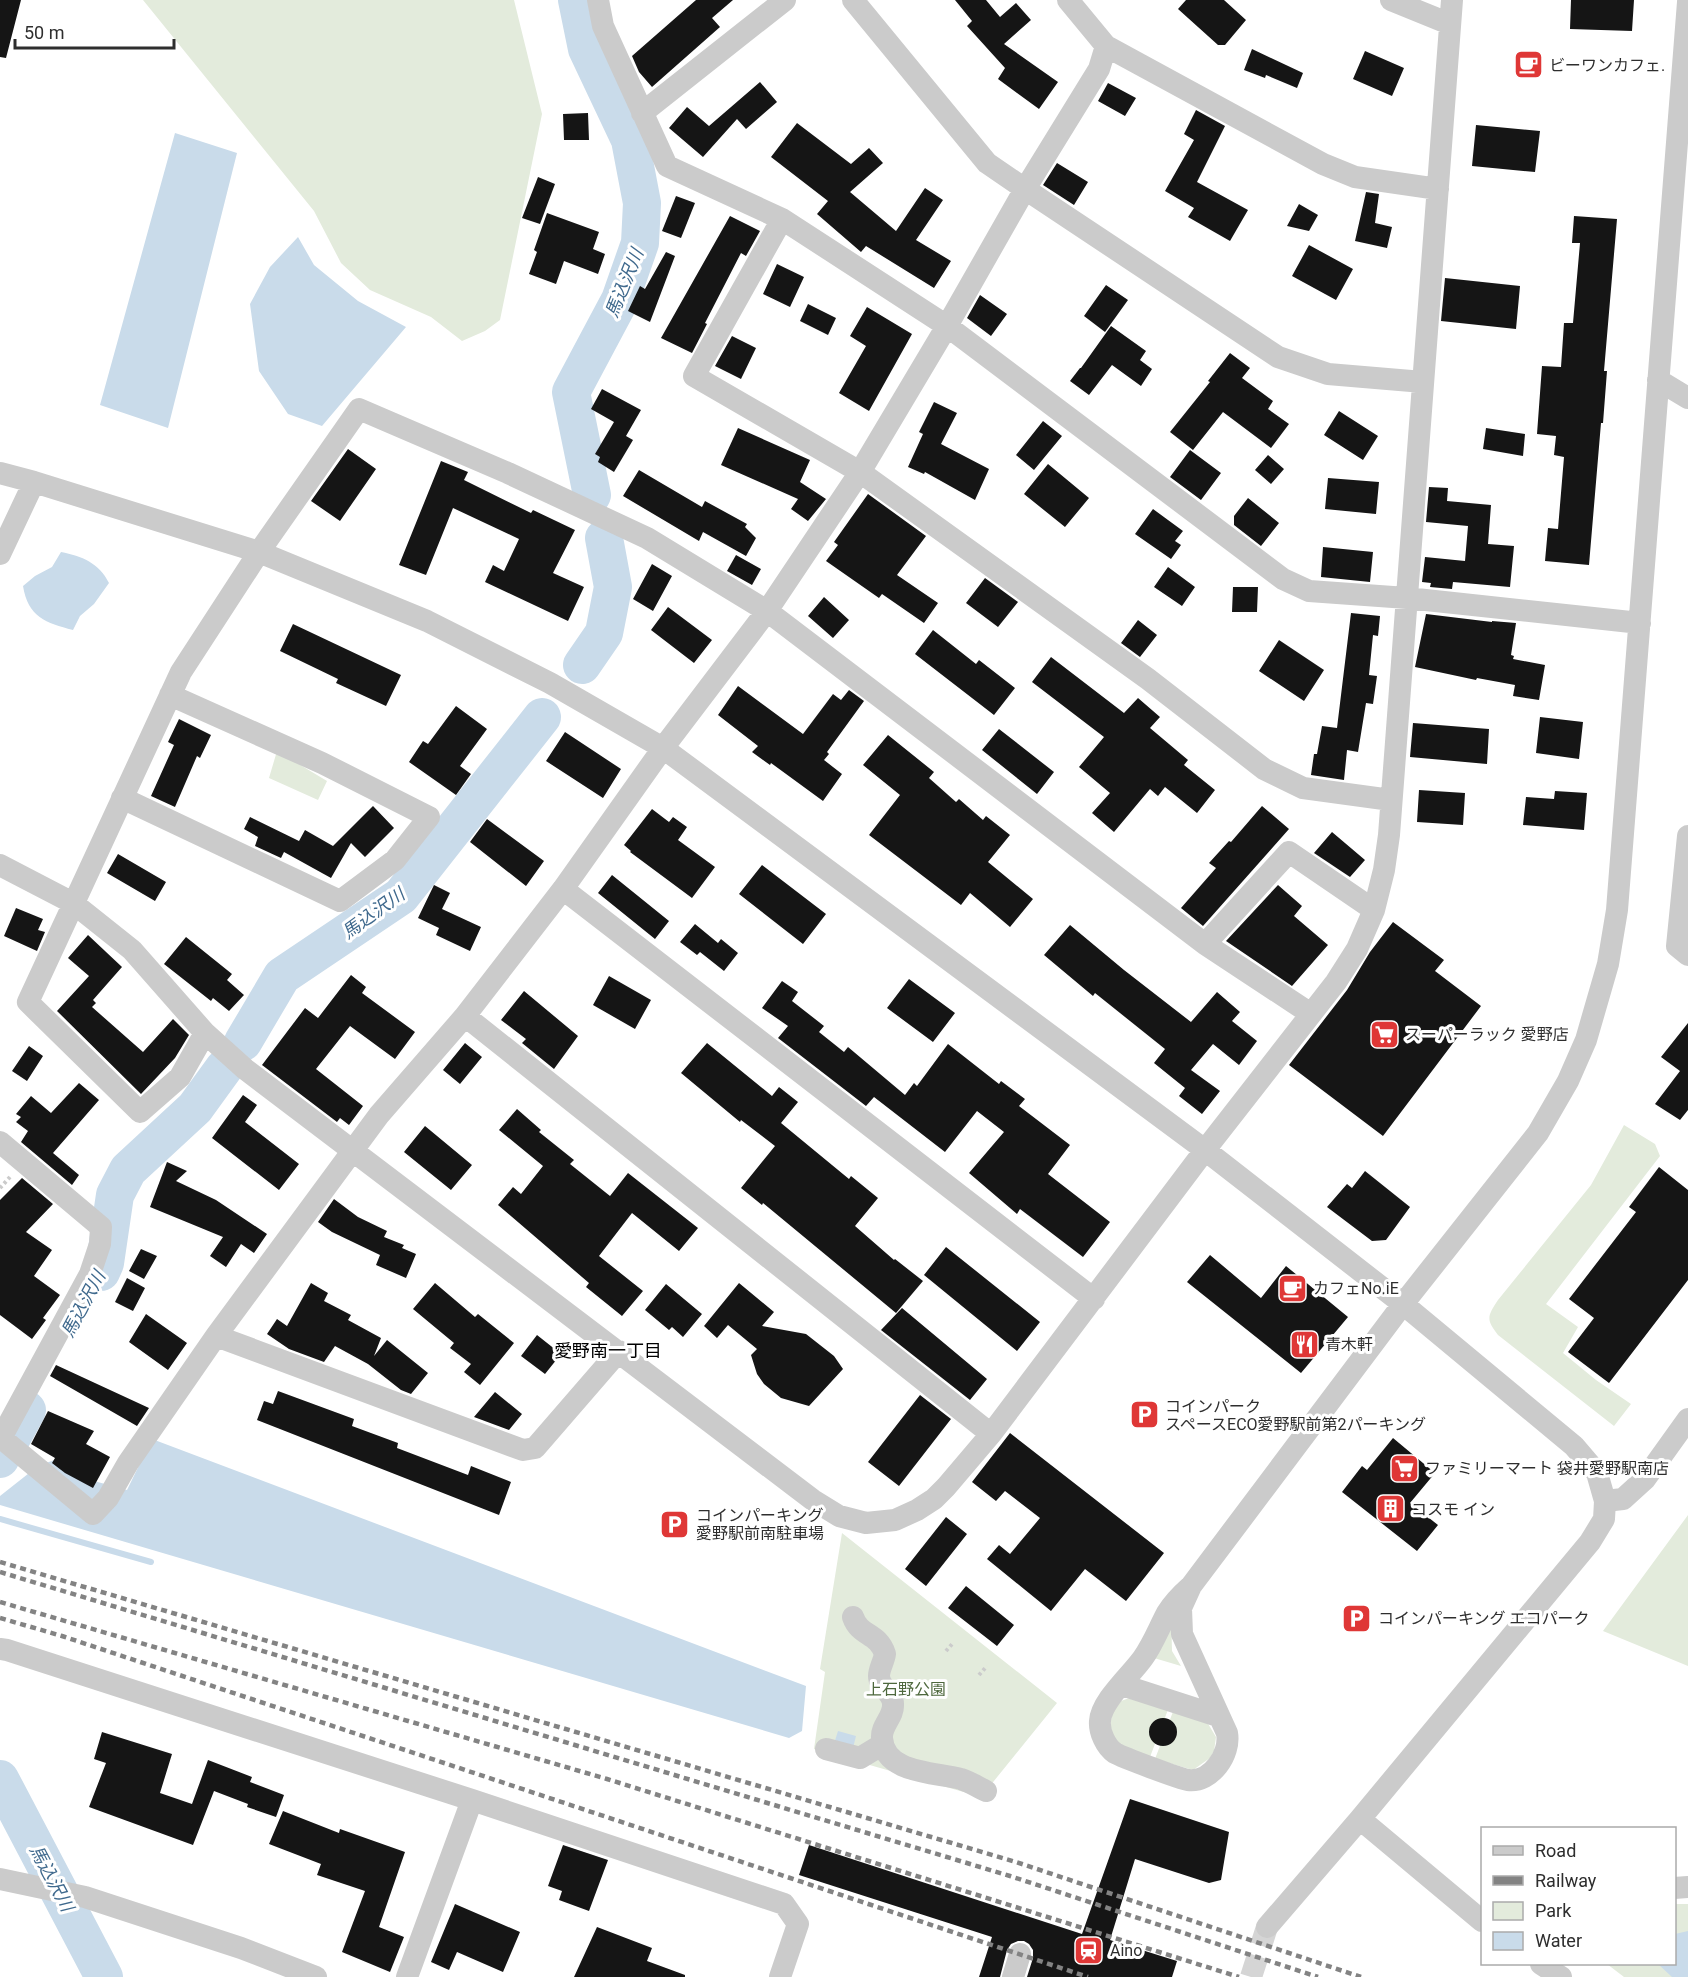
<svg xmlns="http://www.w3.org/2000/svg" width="1688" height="1977" font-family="Roboto,'Noto Sans JP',sans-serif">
<rect width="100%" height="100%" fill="#fff"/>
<path fill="#e3ebdc" d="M143 0H514L542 114 500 320 485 331 462 341 431 317 370 290 341 263 314 211Z
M277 751 327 781 318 800 269 778Z
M1624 1125 1655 1144 1660 1156 1546 1304 1578 1327 1563 1353 1596 1380 1631 1404 1614 1426 1498 1335C1486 1319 1487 1317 1498 1300L1591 1185Z
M1688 1515V1666L1603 1631Z
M842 1533 1057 1703 981 1797 814 1749 825 1672 820 1669Z
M1171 1614 1172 1651 1181 1666 1154 1658Z
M1132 1697 1169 1707 1150 1757 1118 1744 1110 1731 1112 1712 1121 1701Z
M1174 1709 1207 1722 1216 1737 1214 1751 1210 1758 1193 1770 1155 1759Z
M1675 1904H1688V1977H1624L1607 1964H1674Z"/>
<path fill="#c9dbea" d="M175 133 237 153 168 428 100 405Z
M298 237 314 265 358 301 406 327 322 426 288 414 259 371 250 304 270 267Z
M61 552C82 556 99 563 109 583L94 604 80 616 73 630C46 623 28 617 23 586L35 576 52 567Z
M152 1439 806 1686 802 1731 789 1738 0 1505V1496L38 1466 57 1459 94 1481 127 1490Z
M838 1731 856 1736 852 1752 833 1747Z
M1688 1931V1977H1672L1658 1964H1674L1675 1934Z"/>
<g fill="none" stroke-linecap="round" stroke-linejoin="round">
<path stroke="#c9dbea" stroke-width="6" d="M0 1519 151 1562"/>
<path stroke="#c9dbea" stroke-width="38" d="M577 0 587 49 630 140 642 203 640 243 620 300 571 392 592 495
M582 665 604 633 613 587 604 538
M243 1042 282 976 401 896 542 717
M101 1272 105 1263 115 1195 128 1170 195 1108 224 1068
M0 1459 27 1410
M0 1779 104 1977"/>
</g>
<path fill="#151515" d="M0 0H21L6 58 0 57Z
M696 0H733L712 18 720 27 652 87 639 72 632 56Z
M955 0H986L1000 17 1016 3 1031 20 1004 44 1058 82 1039 109 998 79 1005 68 967 26 972 21Z
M1186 0H1224L1246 20 1225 45H1218L1178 9Z
M1571 0H1634L1632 31 1570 29Z
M1252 49 1303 73 1297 88 1266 75 1265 78 1244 70Z
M1365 51 1404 68 1392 96 1353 79Z
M760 82 777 102 746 129 737 119 703 157 669 128 687 107 709 126Z
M1108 83 1136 98 1125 116 1098 101Z
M1196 110 1225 126 1197 182 1248 210 1230 241 1188 217 1194 208 1165 191 1194 140 1184 134Z
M588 113 589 140H564L563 114Z
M797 123 851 164 869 148 883 163 850 192 896 231 925 188 943 200 916 240 951 261 934 288 866 246 861 252 817 214 828 201 771 157Z
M1476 125 1540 131 1535 172 1472 166Z
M1057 163 1088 182 1074 205 1043 185Z
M538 177 555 184 540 224 522 218Z
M1366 192 1379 194 1375 223 1392 227 1387 248 1355 241Z
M676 196 695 203 681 238 662 231Z
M1299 204 1318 215 1309 231 1287 226Z
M547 213 599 232 593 249 605 254 598 274 564 261 556 284 529 274 537 252 534 250Z
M730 216 760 231 746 256 741 253 705 323 707 324 692 353 661 338Z
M1574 216 1617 219 1604 371H1607L1603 423H1601L1589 565 1545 561 1548 528 1558 529 1564 457 1554 455 1556 436 1537 434 1542 366 1561 367 1564 323H1573L1580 243H1572Z
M1309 245 1353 269 1336 300 1292 276Z
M666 252 675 256 650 322 628 311 640 286 645 289Z
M777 264 804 277 790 307 763 294Z
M1445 278 1520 286 1516 329 1441 321Z
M1106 285 1128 300 1105 332 1084 316Z
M980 295 1007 314 991 336 967 318Z
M808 304 836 318 828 335 800 321Z
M867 307 912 334 869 411 839 393 866 346 850 336Z
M1111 326 1146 351 1140 360 1152 369 1141 386 1112 365 1089 395 1070 381 1080 368H1081Z
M732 336 756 348 741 379 715 366Z
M1230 353 1250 368 1242 378 1273 401 1268 409 1289 424 1271 448 1223 412 1193 450 1170 432 1210 382 1208 381Z
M602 389 641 410 626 436 633 440 614 472 598 462 600 457 595 454 614 422 591 409Z
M934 402 957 413 941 444 989 469 975 500 925 472 924 474 908 467 923 434 919 432Z
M1339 411 1378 436 1363 460 1324 435Z
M1043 421 1062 436 1034 470 1016 455Z
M738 428 810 460 800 482 826 499 808 521 791 509 798 499 721 465Z
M1486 428 1525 434 1523 456 1483 449Z
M348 449 376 469 340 521 311 501Z
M1190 450 1221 473 1201 500 1170 477Z
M1268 455 1284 469 1271 484 1255 470Z
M441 461 468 472 464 480 531 513 533 510 575 530 553 573 584 587 568 621 485 582 493 565 504 571 519 539 453 508 426 575 399 565Z
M1048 464 1089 498 1065 527 1024 494Z
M639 470 702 507 705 501 747 524 745 527 756 538 746 556 703 532 699 541 623 496Z
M1328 478 1379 482 1376 514 1325 509Z
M1429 487 1448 488 1447 501 1491 505 1488 544 1514 546 1510 587 1453 582 1452 589 1430 587 1431 583 1422 582 1425 557 1465 561 1468 526 1426 522Z
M868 494 926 536 897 575 938 603 924 623 882 594 879 598 826 561 838 545 834 542Z
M1248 498 1279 523 1261 546 1234 525V516Z
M1153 509 1183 531 1175 541 1181 545 1171 559 1135 534Z
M1323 547 1373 552 1370 582 1321 577Z
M736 555 761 569 752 585 727 571Z
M652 564 672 576 653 611 633 599Z
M1168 567 1195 587 1182 606 1154 587Z
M985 578 1018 602 998 627 966 603Z
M1233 587H1258L1257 612H1232Z
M824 597 849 620 833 638 808 616Z
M668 607 712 640 694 663 651 630Z
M1351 613 1380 616 1378 636 1373 635 1369 675 1377 676 1373 704 1366 703 1358 752 1347 750 1344 780 1311 775 1314 754H1317L1322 726 1337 728Z
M1426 614 1492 622V621L1516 623 1511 655 1514 656 1513 659 1545 665 1539 700 1513 696 1515 685 1477 678 1476 680 1415 667Z
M1138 620 1157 635 1140 657 1121 643Z
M293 624 401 675 386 706 336 683 338 679 280 651Z
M933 630 976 664 979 660 1015 688 994 715 915 654Z
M1279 640 1324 670 1304 701 1259 671Z
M1051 657 1124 713 1138 698 1160 717 1150 728 1188 760 1184 765 1215 790 1197 813 1165 787 1158 796 1150 789 1114 832 1092 813 1110 793 1079 767 1104 737 1032 682Z
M738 686 803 734 833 694 841 700 849 690 864 701 827 752 829 754 824 760 842 774 823 801 771 763 770 765 752 752 758 746 718 715Z
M456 706 487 729 460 766 471 774 456 795 409 762 423 741 428 744Z
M1540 717 1583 722 1579 759 1536 753Z
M179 719 211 735 200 758 197 756 175 807 151 796 174 745 168 742Z
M1413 723 1489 729 1487 764 1410 757Z
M999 729 1054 772 1037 794 982 750Z
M565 732 621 769 603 798 546 761Z
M888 735 934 772 929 778 956 802 959 799 983 820 986 816 1010 835 988 862 1033 899 1010 927 970 893 961 905 869 835 900 795 863 765Z
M1419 790 1465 793 1463 825 1417 822Z
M1555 791 1587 793 1584 830 1523 825 1526 797 1554 799Z
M373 806 394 828 365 857 351 843 331 878 284 852 281 858 255 846 258 837 244 829 250 817 299 841 305 830 333 846Z
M1262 806 1289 829 1203 926 1181 908 1216 868 1209 863 1229 841 1231 842Z
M652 809 669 822 673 817 687 827 678 840 715 867 692 898 630 852 631 851 624 845Z
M487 819 544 861 526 886 470 842Z
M1332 832 1365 860 1350 877 1314 853Z
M118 854 166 882 155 901 107 873Z
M762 865 826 914 803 944 739 894Z
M612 875 669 921 655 939 598 893Z
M434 885 450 893 442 909 481 927 470 951 436 935 439 928 418 918Z
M1278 885 1302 906 1294 916 1328 945 1292 986 1226 941Z
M16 908 43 919 38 930 45 932 37 951 4 936Z
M1393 922 1444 960 1435 971 1481 1006 1383 1136 1289 1065 1347 990 1370 952Z
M695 924 718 943 721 939 738 953 724 971 700 952 697 955 680 942Z
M1070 925 1124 970 1191 1022 1217 992 1240 1012 1232 1021 1257 1041 1239 1065 1213 1044 1191 1070 1220 1091 1202 1114 1179 1096 1185 1088 1154 1063 1165 1049 1095 993 1093 996 1044 955Z
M88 935 122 967 93 1000 96 1003 92 1007 143 1052 173 1019 189 1035 175 1058 141 1094 57 1011 89 976 68 958Z
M186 937 232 974 227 980 244 995 229 1011 213 998 211 1001 164 964Z
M351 975 366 987 362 993 415 1032 395 1059 350 1026 316 1069 363 1106 349 1125 340 1118 337 1122 262 1065 305 1008 318 1018Z
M609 976 651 1000 635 1029 593 1005Z
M909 979 955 1013 933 1042 887 1008Z
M782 981 798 992 792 1001 824 1026 819 1032 844 1052 848 1047 905 1095 914 1083 917 1086 948 1044 999 1084 1001 1081 1025 1099 1019 1106 1070 1145 1048 1174 1110 1222 1083 1257 1020 1209 1017 1214 969 1173 1004 1132 977 1111 945 1152 874 1097 866 1106 778 1038 788 1026 762 1008Z
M524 991 578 1036 554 1069 522 1043 526 1039 501 1020Z
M1688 1023V1110L1680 1120 1655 1104 1680 1071 1661 1057Z
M465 1043 482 1057 460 1084 443 1070Z
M707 1043 772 1096 779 1087 798 1102 781 1123 849 1179 851 1176 878 1198 855 1226 894 1260 895 1259 923 1281 896 1313 763 1203 762 1205 741 1188 775 1146 741 1120 740 1122 681 1073Z
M29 1046 43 1056 27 1081 12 1071Z
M79 1083 99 1100 53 1153 79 1175 72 1185 21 1142 28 1131 16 1122 21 1117 16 1114 31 1096 51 1113Z
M243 1095 257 1105 245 1122 299 1164 279 1190 212 1138Z
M517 1109 541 1130 539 1132 574 1160 570 1164 610 1196 628 1173 698 1228 679 1251 632 1213 599 1256 643 1291 622 1316 586 1287 589 1283 498 1205 513 1187 521 1194 543 1166 499 1130Z
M425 1126 472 1165 451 1190 404 1152Z
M167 1162 187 1171 176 1181 216 1200 267 1234 254 1253 241 1244 226 1267 210 1256 223 1237 150 1207Z
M1659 1167 1688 1190V1280L1609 1383 1568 1352 1594 1318 1569 1299 1636 1212 1629 1207Z
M1365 1171 1410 1207 1386 1240 1372 1241 1327 1207 1347 1184 1352 1188Z
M22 1178 53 1204 26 1232 52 1250 34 1276 60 1295 43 1318 46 1320 32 1339 0 1315V1200Z
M334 1199 358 1217 387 1231 384 1237 404 1245 402 1248 416 1254 406 1278 376 1265 380 1255 332 1232 318 1222Z
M946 1247 1040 1322 1017 1351 924 1275Z
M141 1249 157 1256 144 1279 129 1271Z
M1210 1255 1261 1298 1286 1266 1348 1317 1301 1373 1187 1282Z
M127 1278 145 1288 133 1311 115 1302Z
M311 1283 328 1293 324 1301 351 1315 348 1320 381 1338 374 1356 387 1340 428 1373 411 1394 401 1390 368 1364 335 1346 324 1362 289 1349 267 1334 277 1319 287 1326Z
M435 1283 475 1317 478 1314 514 1343 480 1385 464 1372 471 1364 450 1348 454 1343 413 1309Z
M739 1283 774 1312 762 1326 806 1334 834 1356 843 1369 809 1406 781 1398 764 1384 757 1374 751 1355 757 1349 728 1325 717 1338 704 1326Z
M666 1284 702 1314 683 1337 672 1327 669 1330 645 1310Z
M902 1308 987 1379 970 1400 881 1330Z
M146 1314 187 1343 168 1370 129 1342Z
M537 1335 561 1354 545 1374 521 1356Z
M56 1365 149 1408 137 1426 50 1376Z
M278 1391 354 1419 352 1426 398 1443 397 1448 468 1475 471 1466 511 1482 499 1515 257 1420 264 1401 273 1404Z
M495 1392 522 1414 509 1430 474 1417Z
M920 1395 951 1419 899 1486 868 1462Z
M48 1411 94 1431 86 1444 110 1457 93 1488 65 1473 52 1463 55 1458 31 1444Z
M1010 1433 1164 1553 1126 1601 1085 1569 1051 1611 987 1559 999 1545 1010 1554 1040 1518 1005 1491 996 1501 972 1482Z
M1393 1438 1435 1473 1410 1503 1438 1525 1417 1551 1342 1492 1362 1466 1367 1470Z
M946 1517 967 1534 926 1586 905 1569Z
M966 1586 1014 1625 997 1646 948 1608Z
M1149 1732a14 14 0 1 1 28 0a14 14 0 1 1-28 0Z
M102 1732 172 1754 160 1793 192 1804 208 1760 252 1777 250 1782 284 1795 276 1817 247 1807 248 1804 214 1791 193 1845 89 1807 106 1763 94 1759Z
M1130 1799 1229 1832 1221 1880 1209 1883 1135 1859 1110 1940 1177 1961 1172 1977H1027L1033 1958V1950L1029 1944 1024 1941H1018L1011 1944 1007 1950 1000 1977H979L992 1937 799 1875 809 1845 1082 1934Z
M283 1811 339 1833 340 1829 405 1852 379 1927 404 1937 390 1972 342 1952 365 1891 317 1875 321 1864 269 1844Z
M563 1845 608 1860 589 1911 559 1900 562 1891 548 1886Z
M455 1904 520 1932 503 1972 457 1952 449 1970 431 1962Z
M597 1927 652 1948 647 1961 685 1975V1977H574Z"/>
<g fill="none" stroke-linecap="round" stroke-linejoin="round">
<path stroke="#d5d5d5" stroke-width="22" stroke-dasharray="22 11" stroke-linecap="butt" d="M1251 1977 1267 1927"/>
<path stroke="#cbcbcb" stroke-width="4" stroke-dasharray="3 3" stroke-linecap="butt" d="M0 1188 10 1177
M946 1651 953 1643
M979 1675 987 1666"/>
<path stroke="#cbcbcb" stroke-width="22" d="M598 0 603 26 667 166 782 219 947 326 1283 579 1309 591 1407 598 1640 623
M853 0 987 163 1025 189 1278 357 1328 374 1423 382
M1068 0 1106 46 1323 164 1355 177 1438 189
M1391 0 1450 24
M642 113 785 0
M782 219 694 376 860 472 1148 679 1264 769 1303 788 1391 800
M1658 380 1688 398
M0 473 34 482 259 552 427 621 550 683 663 748 1205 1150 1403 1304 1574 1446 1597 1473 1605 1501 1604 1519 1590 1542 1360 1819 1267 1927
M0 554 34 482
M122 798 340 901 395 860 429 817 322 763 170 695
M1688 836 1677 946 1688 955
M0 865 73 903 132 950 205 1033 245 1069 813 1500 839 1516 866 1523 895 1520 917 1510 934 1499 946 1487 991 1434 1205 1150 1336 982 1357 949 1374 910 1384 870 1389 835 1452 0
M563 889 1094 1299
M1205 944 1289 852 1374 910
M465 1016 991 1434
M205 1033 180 1077 140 1112 28 1002 181 672 259 552 359 409 508 473 647 538 767 611 1205 944 1311 1014
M0 1142 101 1227 100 1244 90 1274 1 1438
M619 1351 535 1448 523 1450 216 1336 379 1115 465 1016 563 889 663 748 767 611 860 472 947 326 1025 189 1099 69 1106 46
M0 1437 93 1514 108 1498 128 1463 216 1336
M1605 1501 1623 1499 1645 1479 1688 1419
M1191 1586 1181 1608 1182 1634 1227 1733C1231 1754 1211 1783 1188 1780 1180 1779 1122 1757 1115 1753 1106 1747 1099 1732 1100 1721 1101 1701 1131 1675 1143 1658 1153 1644 1159 1628 1167 1613 1173 1603 1182 1594 1191 1586L1403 1304 1538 1133 1568 1081 1586 1040 1608 964 1617 910 1688 2
M853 1617C860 1637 878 1632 885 1654 884 1661 879 1669 879 1676 879 1687 893 1693 893 1704 894 1717 881 1725 882 1738 884 1774 936 1772 961 1779 970 1782 978 1787 986 1791
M0 1649 7 1650 472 1800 784 1904 798 1924 780 1977
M1122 1685 1218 1716
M826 1749 860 1758 883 1744
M1360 1819 1482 1921
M0 1879 85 1897 241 1948 316 1977
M1674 1888 1688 1887
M1541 1964 1561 1977
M407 1977 472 1800
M1013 1977 1020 1954"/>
<path stroke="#838383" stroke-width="4.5" stroke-dasharray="6 4.5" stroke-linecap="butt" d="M0 1562 1016 1862 1361 1977
M0 1572 1010 1876 1318 1977
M0 1602 607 1779 1239 1977
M0 1618 62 1636 1088 1977"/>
</g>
<defs>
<symbol id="cafe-square" viewBox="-11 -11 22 22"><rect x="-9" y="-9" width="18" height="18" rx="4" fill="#df3736" stroke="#fff"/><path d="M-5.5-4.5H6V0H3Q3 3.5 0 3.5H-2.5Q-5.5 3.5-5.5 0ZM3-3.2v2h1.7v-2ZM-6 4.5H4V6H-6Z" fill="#fff"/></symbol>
<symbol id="supermarket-square" viewBox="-11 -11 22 22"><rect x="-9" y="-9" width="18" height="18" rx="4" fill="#df3736" stroke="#fff"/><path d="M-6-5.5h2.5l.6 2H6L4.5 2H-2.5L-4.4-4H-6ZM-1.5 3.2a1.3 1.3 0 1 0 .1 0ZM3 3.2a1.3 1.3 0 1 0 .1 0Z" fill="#fff"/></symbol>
<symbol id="restaurant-square" viewBox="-11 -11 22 22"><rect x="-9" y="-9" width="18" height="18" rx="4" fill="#df3736" stroke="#fff"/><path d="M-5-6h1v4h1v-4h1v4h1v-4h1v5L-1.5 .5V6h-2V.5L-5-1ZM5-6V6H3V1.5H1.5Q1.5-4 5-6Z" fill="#fff"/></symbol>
<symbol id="parking-square" viewBox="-11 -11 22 22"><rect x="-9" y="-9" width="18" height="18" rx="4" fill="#df3736" stroke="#fff"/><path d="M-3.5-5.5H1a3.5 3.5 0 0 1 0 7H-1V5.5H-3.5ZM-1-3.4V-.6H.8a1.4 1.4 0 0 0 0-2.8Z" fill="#fff"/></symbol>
<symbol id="building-square" viewBox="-11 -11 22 22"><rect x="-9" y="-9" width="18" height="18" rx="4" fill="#df3736" stroke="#fff"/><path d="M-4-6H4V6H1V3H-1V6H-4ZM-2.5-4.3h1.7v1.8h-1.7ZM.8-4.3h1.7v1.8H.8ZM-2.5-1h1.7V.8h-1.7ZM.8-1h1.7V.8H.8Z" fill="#fff"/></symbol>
<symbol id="station-square" viewBox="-11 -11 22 22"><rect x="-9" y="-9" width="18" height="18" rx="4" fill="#df3736" stroke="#fff"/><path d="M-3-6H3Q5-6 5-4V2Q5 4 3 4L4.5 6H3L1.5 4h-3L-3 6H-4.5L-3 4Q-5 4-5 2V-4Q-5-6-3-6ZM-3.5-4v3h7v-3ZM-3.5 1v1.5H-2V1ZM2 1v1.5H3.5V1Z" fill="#fff"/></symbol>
</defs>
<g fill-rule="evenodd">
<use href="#cafe-square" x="1512" y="48" width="33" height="33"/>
<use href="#supermarket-square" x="1368" y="1018" width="33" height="33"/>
<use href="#cafe-square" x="1276" y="1272" width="33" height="33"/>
<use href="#restaurant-square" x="1288" y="1328" width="33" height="33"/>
<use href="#parking-square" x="1128" y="1398" width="33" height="33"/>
<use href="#supermarket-square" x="1388" y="1452" width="33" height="33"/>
<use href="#building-square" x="1374" y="1492" width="33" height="33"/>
<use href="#parking-square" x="658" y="1508" width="33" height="33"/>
<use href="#parking-square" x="1340" y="1602" width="33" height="33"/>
<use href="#station-square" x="1072" y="1934" width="33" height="33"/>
</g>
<g text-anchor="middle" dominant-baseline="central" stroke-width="6" stroke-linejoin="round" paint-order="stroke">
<g font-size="16" fill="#2e2e2e" stroke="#fff" text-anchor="start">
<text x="1549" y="65">ビーワンカフェ.</text>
<text x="1405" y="1034">スーパーラック 愛野店</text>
<text x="1313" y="1288">カフェNo.iE</text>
<text x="1325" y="1344">青木軒</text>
<text x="1165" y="1406">コインパーク<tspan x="1165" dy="18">スペースECO愛野駅前第2パーキング</tspan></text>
<text x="1425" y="1468">ファミリーマート 袋井愛野駅南店</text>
<text x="1411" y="1509">コスモ イン</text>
<text x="696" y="1515">コインパーキング<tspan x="696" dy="18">愛野駅前南駐車場</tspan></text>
<text x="1378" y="1618">コインパーキング エコパーク</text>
<text x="1110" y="1950">Aino</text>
</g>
<g font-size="16" fill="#4e683d" stroke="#fff">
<text x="906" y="1689">上石野公園</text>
</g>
<g font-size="18" font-style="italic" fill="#3f698d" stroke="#fff">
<text transform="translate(624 283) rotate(-68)">馬込沢川</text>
<text transform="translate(373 913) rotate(-36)">馬込沢川</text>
<text transform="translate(83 1304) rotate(-62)">馬込沢川</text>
<text transform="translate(52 1878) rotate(62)">馬込沢川</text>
</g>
<g font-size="18" fill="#000" stroke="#fff">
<text x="608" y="1350">愛野南一丁目</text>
</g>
</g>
<rect x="1481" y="1827" width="195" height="138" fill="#ffffff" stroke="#ababab" stroke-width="1.5"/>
<rect x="1493" y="1846" width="30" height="9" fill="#cbcbcb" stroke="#ababab" stroke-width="1.5"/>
<text x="1535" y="1857" font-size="18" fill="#2e2e2e">Road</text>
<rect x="1493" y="1876" width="30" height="9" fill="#838383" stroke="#ababab" stroke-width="1.5"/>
<text x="1535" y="1887" font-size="18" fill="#2e2e2e">Railway</text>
<rect x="1493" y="1902" width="30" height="18" fill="#e3ebdc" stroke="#ababab" stroke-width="1.5"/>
<text x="1535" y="1917" font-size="18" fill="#2e2e2e">Park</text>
<rect x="1493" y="1932" width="30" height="18" fill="#c9dbea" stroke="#ababab" stroke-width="1.5"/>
<text x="1535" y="1947" font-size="18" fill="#2e2e2e">Water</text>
<path d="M15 39v9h159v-9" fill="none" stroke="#2e2e2e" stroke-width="3"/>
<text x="24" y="39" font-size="18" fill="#2e2e2e" stroke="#ffffff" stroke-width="4.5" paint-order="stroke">50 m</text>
</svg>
